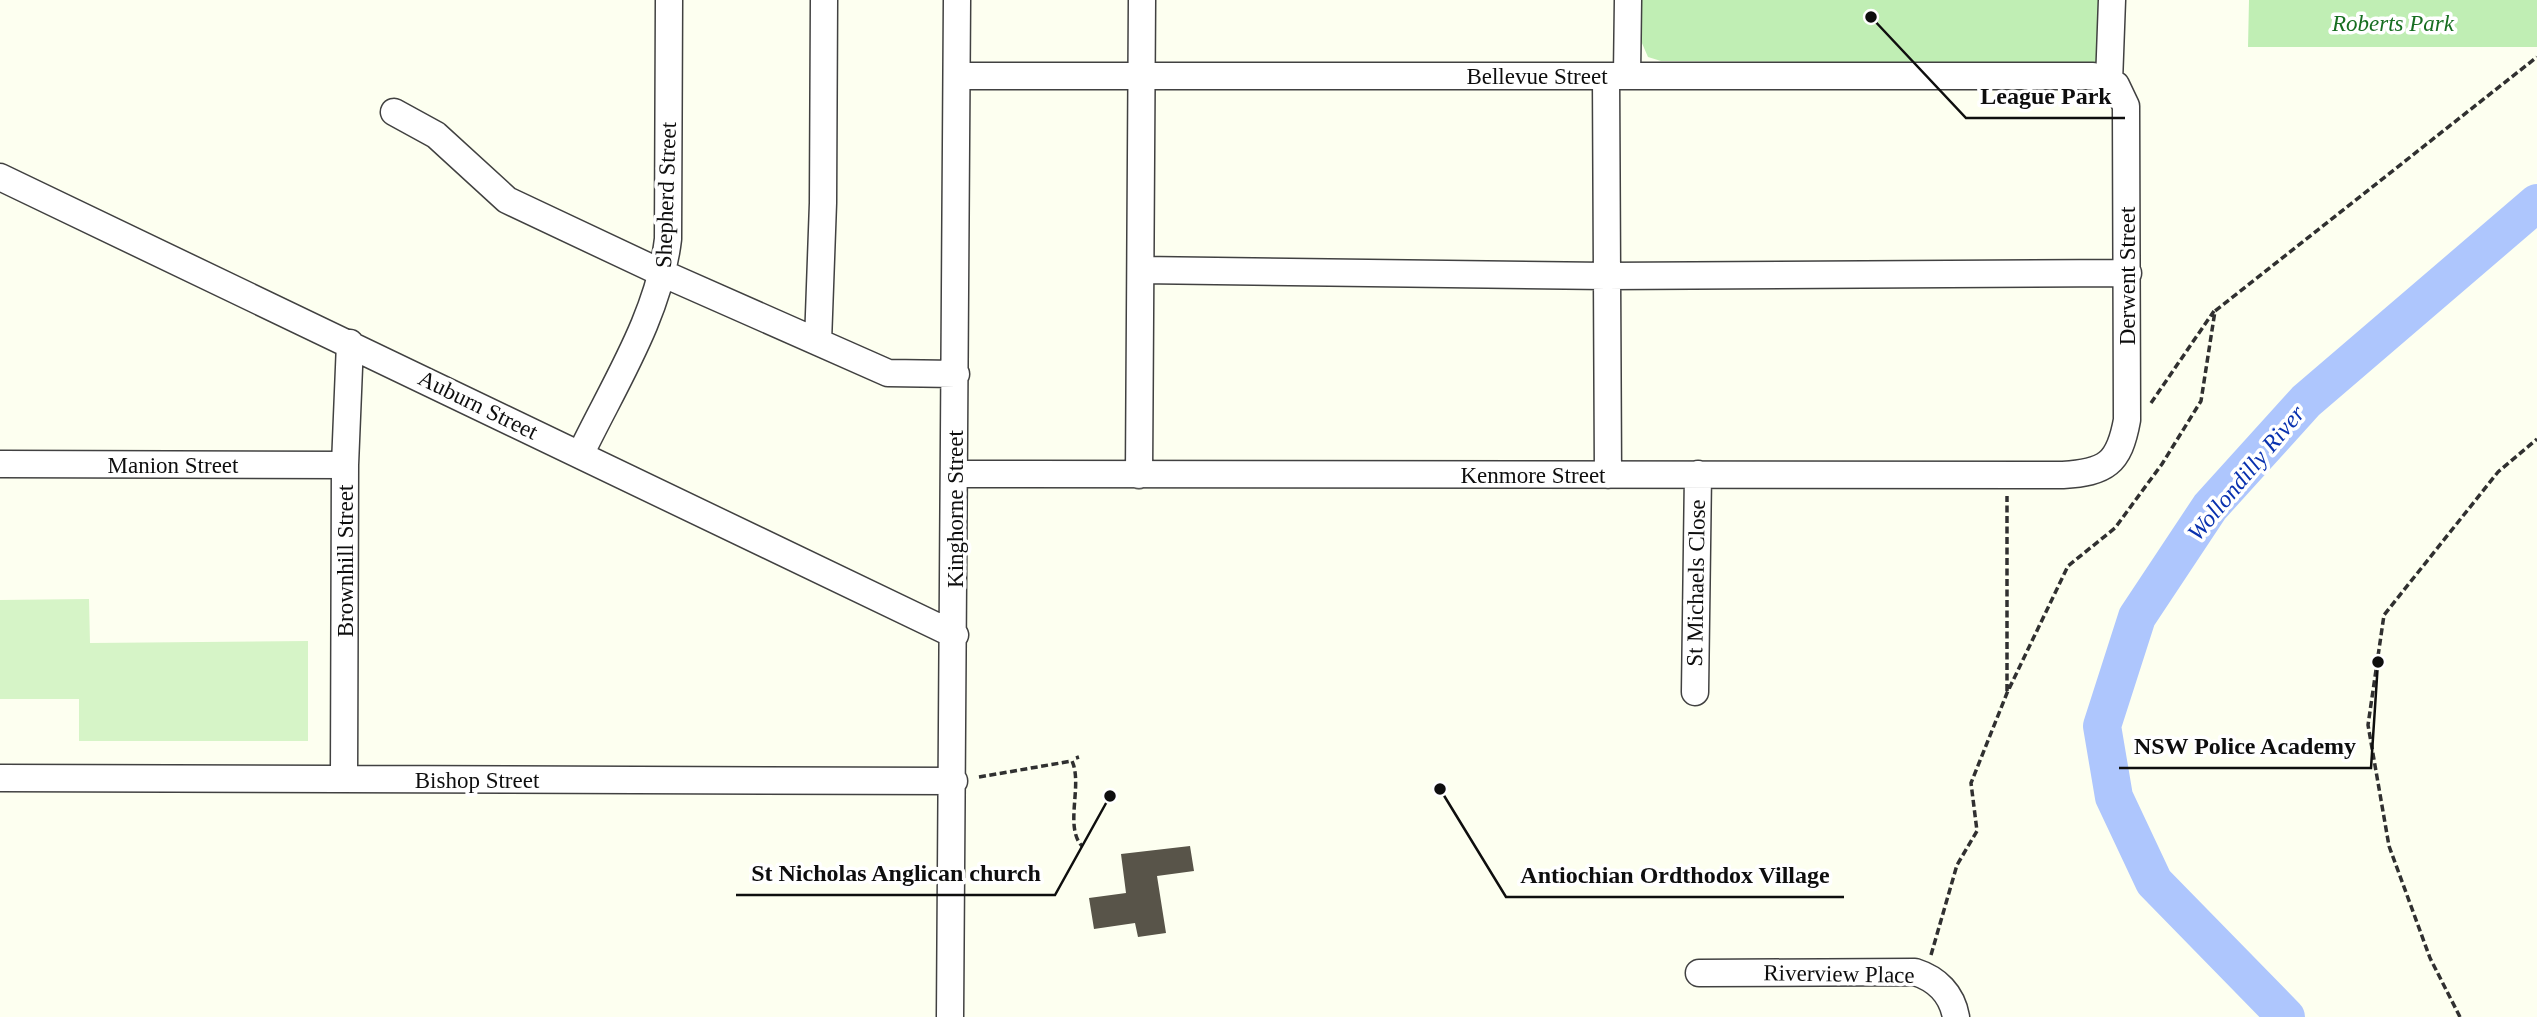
<svg xmlns="http://www.w3.org/2000/svg" width="2537" height="1017" font-family="'Times New Roman',serif">
<rect width="100%" height="100%" fill="#fdfff0"/>
<path fill="#c0eeb4" d="M1639 0H2104L2101 64 1661 61 1648 57 1638 34Z
M2249 0H2537V47H2248Z"/>
<path fill="#d6f4c7" d="M89 599 90 643 308 641V741H79V699H0V600Z"/>
<g fill="none" stroke-linecap="round" stroke-linejoin="round">
<path stroke="#aec6fd" stroke-width="38" d="M2286 1017 2154 882 2114 797 2102 726 2137 617 2210 507 2306 401 2537 203"/>
</g>
<path fill="#585449" d="M1190 846 1194 871 1157 876 1166 933 1138 937 1135 923 1094 929 1089 898 1126 893 1121 854Z"/>
<g fill="none" stroke-linecap="round" stroke-linejoin="round">
<defs>
<path id="minor" d="M1627 75 1628 0
M1606 76 1608 475
M2109 82 2112 0
M394 112 436 135 507 200 664 274 888 373 956 374
M0 177 955 635
M1141 270 1606 276 2128 273
M818 342 823 203 824 0
M580 455C613 386 659 316 668 239L669 0
M0 464 345 465
M956 474 2063 475C2106 472 2119 464 2127 420L2126 106 2116 85 2093 76H957
M1139 475 1142 0
M1695 692 1698 474
M0 778 954 781
M344 779 345 465 350 343
M1699 973 1915 972C1937 979 1952 994 1956 1017
M950 1017 957 0"/>
</defs>
<use href="#minor" stroke="#414141" stroke-width="29"/>
<path stroke="#303030" stroke-width="3.5" stroke-dasharray="7 3.5" stroke-linecap="butt" d="M2151 403 2214 311
M2007 691V496
M1076 758 1079 757
M979 777 1072 761C1083 785 1064 827 1082 846
M1931 955 1957 865 1977 831 1971 783 2007 693 2068 566 2115 528 2162 464 2201 401 2215 311 2537 57
M2460 1017 2430 958 2389 846 2368 725 2384 615 2498 472 2537 439"/>
<use href="#minor" stroke="#fff" stroke-width="26"/>
</g>
<g text-anchor="middle" dominant-baseline="central" stroke-width="7" stroke-linejoin="round" paint-order="stroke">
<g font-size="23" font-style="italic" fill="#176e21" stroke="#fff">
<text x="2393" y="23">Roberts Park</text>
</g>
<g font-size="23" fill="#0e0e0e" stroke="#fff">
<text x="1537" y="76">Bellevue Street</text>
<text transform="translate(666 195) rotate(-88)">Shepherd Street</text>
<text transform="translate(2127 276) rotate(-90)">Derwent Street</text>
<text transform="translate(478 405) rotate(26)">Auburn Street</text>
<text x="173" y="465">Manion Street</text>
<text x="1533" y="475">Kenmore Street</text>
<text transform="translate(955 509) rotate(-90)">Kinghorne Street</text>
<text transform="translate(345 561) rotate(-90)">Brownhill Street</text>
<text transform="translate(1696 583) rotate(-89)">St Michaels Close</text>
<text x="477" y="780">Bishop Street</text>
<text transform="translate(1839 974) rotate(1)">Riverview Place</text>
</g>
<g font-size="24" font-style="italic" fill="#0931af" stroke="#fff">
<text transform="translate(2246 473) rotate(-50)">Wollondilly River</text>
</g>
</g>
<path fill="none" stroke="#0e0e0e" stroke-width="2.5" d="M1871 17L1966 118H2125M2378 662L2371 768H2119M1110 796L1055 895H736M1440 789L1506 897H1844"/>
<g fill="#0e0e0e" stroke="#fff" stroke-width="2.5">
<circle cx="1871" cy="17" r="7"/>
<circle cx="2378" cy="662" r="7"/>
<circle cx="1110" cy="796" r="7"/>
<circle cx="1440" cy="789" r="7"/>
</g>
<g font-size="24" text-anchor="middle" font-weight="bold" fill="#0e0e0e" stroke="#fff" stroke-width="7" stroke-linejoin="round" paint-order="stroke">
<text x="2046" y="104">League Park</text>
<text x="2245" y="754">NSW Police Academy</text>
<text x="896" y="881">St Nicholas Anglican church</text>
<text x="1675" y="883">Antiochian Ordthodox Village</text>
</g>
</svg>
